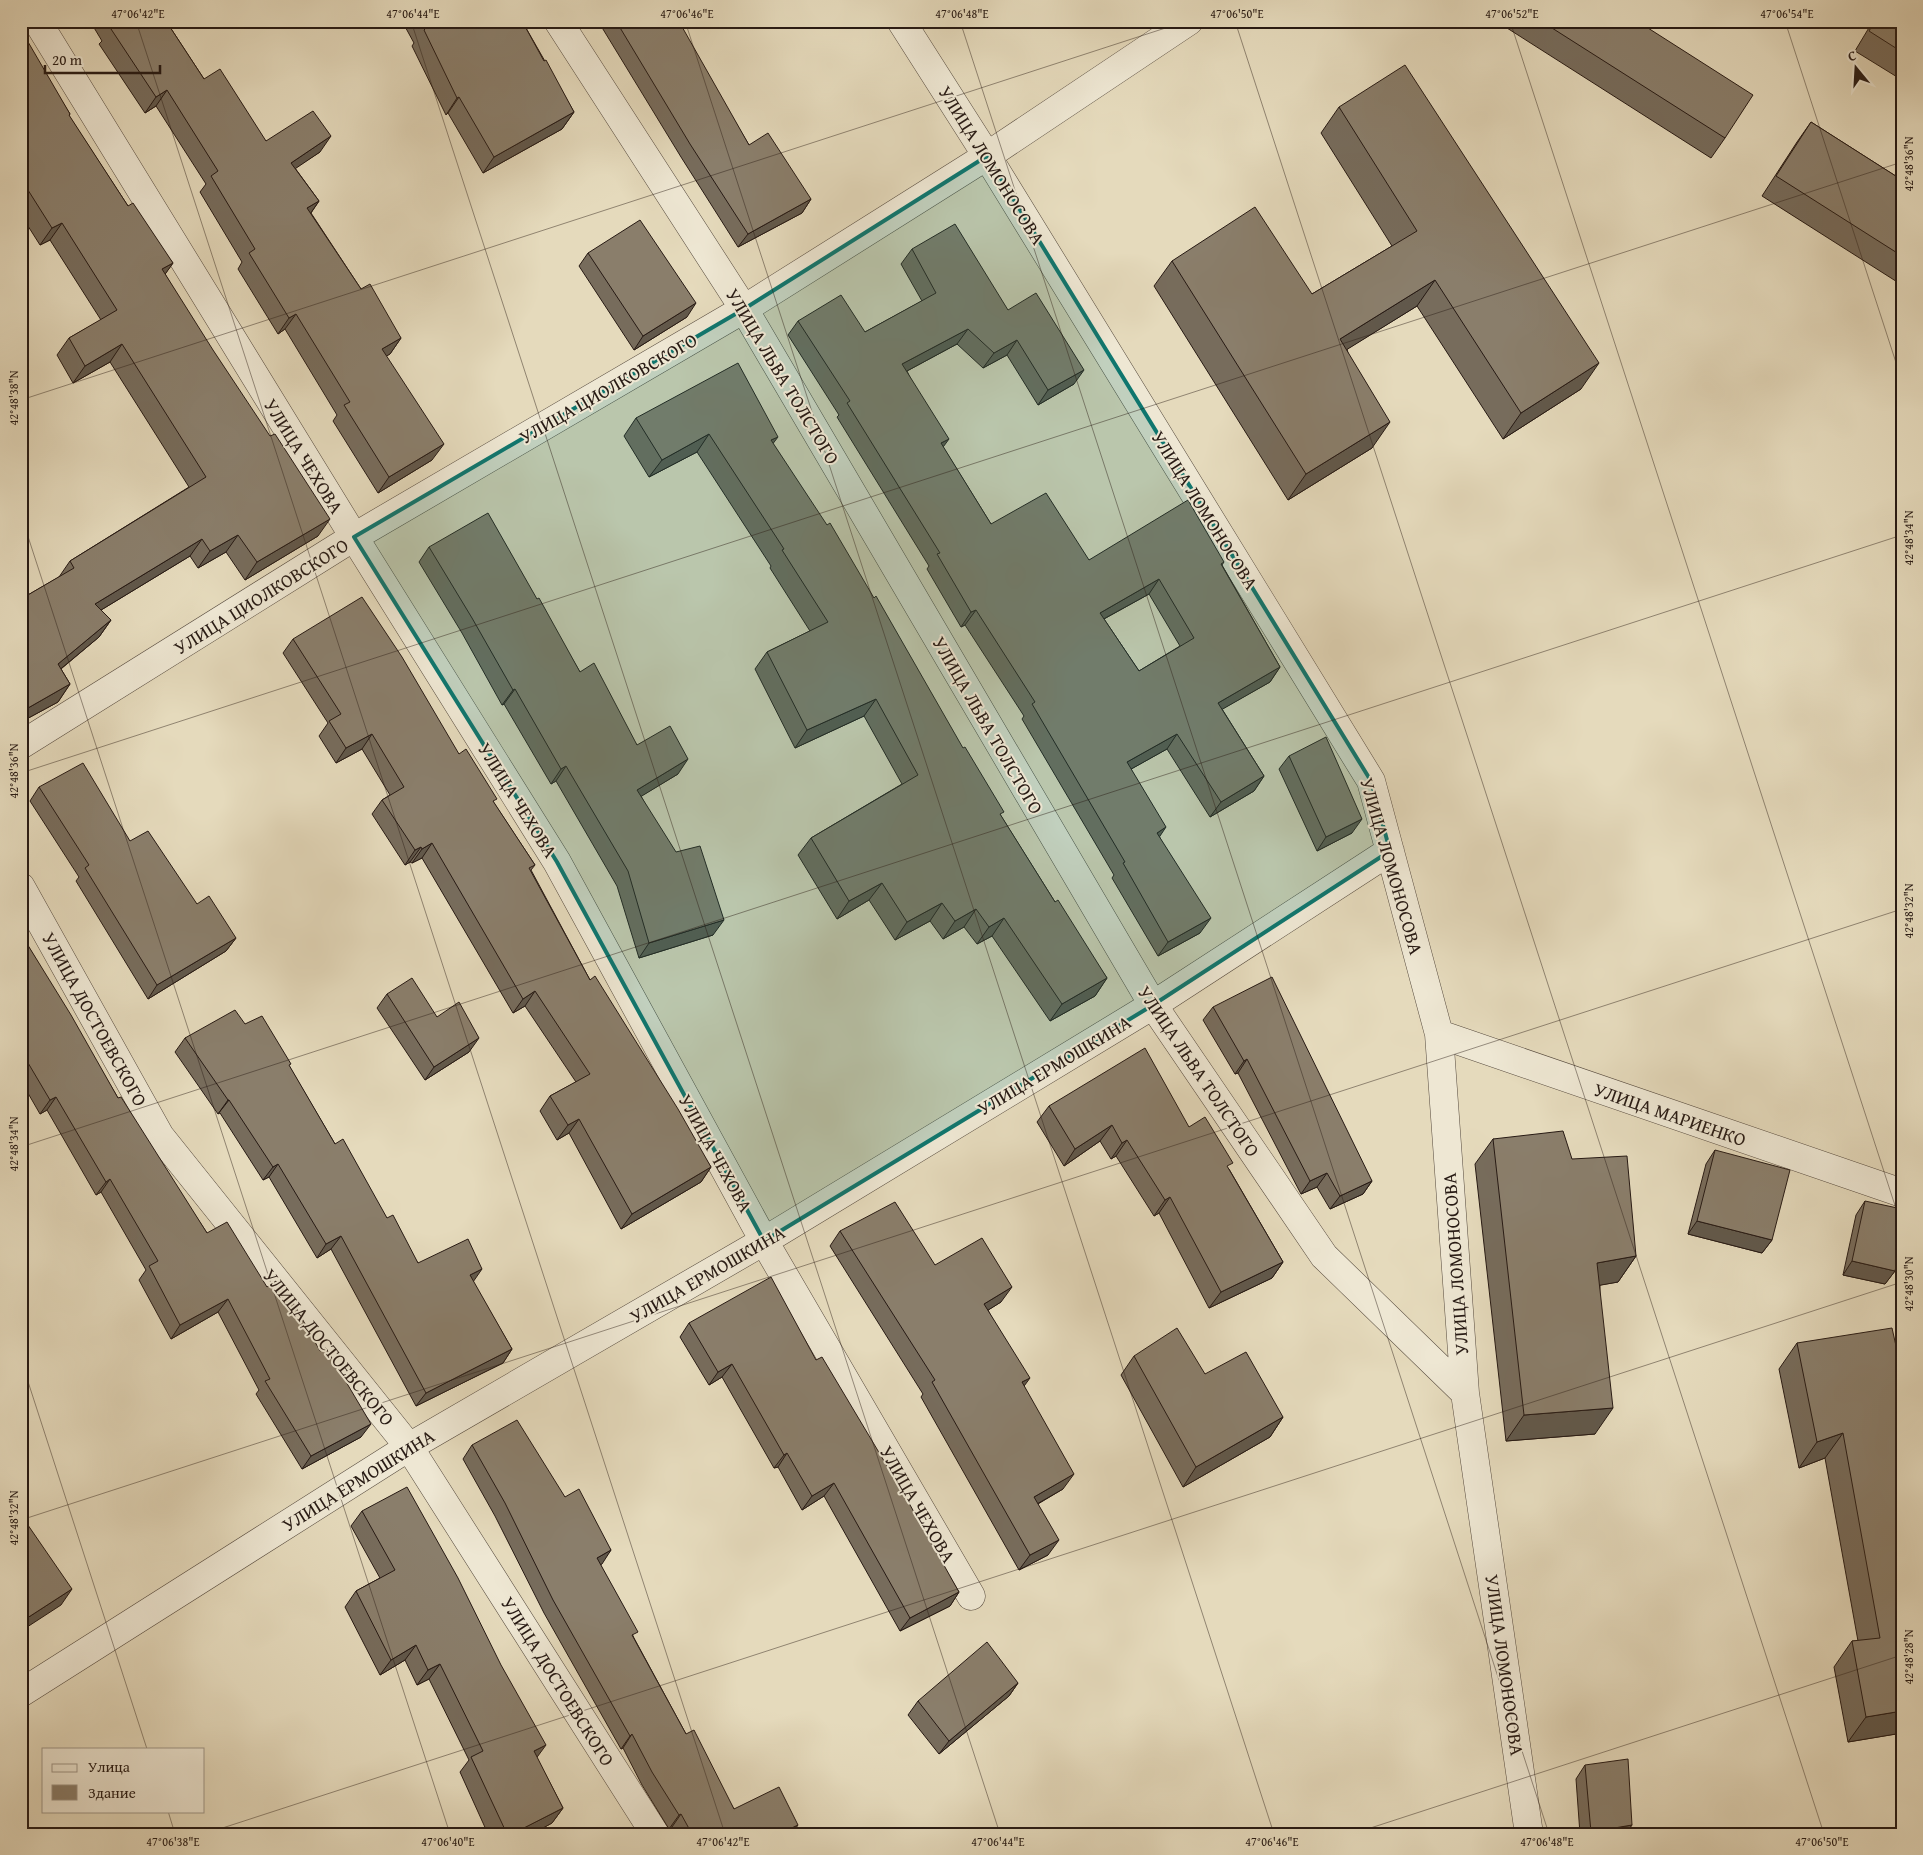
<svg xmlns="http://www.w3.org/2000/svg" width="1923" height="1855" font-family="'Gentium Book Plus',serif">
<rect width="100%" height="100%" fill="#e5dabc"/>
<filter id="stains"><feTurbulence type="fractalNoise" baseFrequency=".004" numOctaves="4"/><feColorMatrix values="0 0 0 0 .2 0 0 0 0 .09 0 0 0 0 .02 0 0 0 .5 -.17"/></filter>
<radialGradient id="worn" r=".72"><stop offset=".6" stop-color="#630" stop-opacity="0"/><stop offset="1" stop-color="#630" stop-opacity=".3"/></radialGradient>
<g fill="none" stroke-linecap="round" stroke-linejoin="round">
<defs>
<path id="street" d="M37 21 354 537 557 862 764 1241 971 1596
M558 21 744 309 1153 1005 1324 1256 1465 1393
M901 21 987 156 1371 781 1439 1034 1465 1393 1529 1834
M21 745 354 537 744 309 987 156 1189 21
M21 887 160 1136 409 1447 655 1834
M1439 1034 1902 1193
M21 1693 409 1447 764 1241 1153 1005 1390 851"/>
</defs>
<use href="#street" stroke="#564a3e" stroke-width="29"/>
<use href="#street" stroke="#eee7d3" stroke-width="28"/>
</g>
<path fill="#776c5c" stroke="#271a14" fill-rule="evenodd" d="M90 21H166L204 79 266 141 320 152 295 168 319 201 311 213 361 289 401 338 390 354 386 356 432 460 378 493 333 421 337 415 285 329 278 334 238 269 242 262 200 192 206 184 156 106 145 113 99 44 102 41Z
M402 21H522L574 112 562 129 483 173 448 113 446 115 412 46 414 43Z
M598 21H675L749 145 811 199 802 213 738 247 681 157Z
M1496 21H1637L1725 138 1711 158Z
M1873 21H1902V80L1855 51Z
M21 36 70 114 69 116 128 206 173 263 165 274 318 536 245 580 226 552 198 568 190 556 101 610 111 620 99 637 61 669 70 684 58 702 21 722V599L59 577 70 561 189 487 110 362 73 383 57 355 69 338 101 320 50 240 40 245 21 215Z
M1339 107 1581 389 1503 439 1417 306 1347 349 1372 448 1288 500 1154 286 1172 261 1312 294 1392 246 1321 133Z
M1811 122 1902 180V285L1762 196 1797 142Z
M912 249 1008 310 1074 384 1038 405 1007 355 983 368 957 344 907 371 943 447 991 524 1089 560 1224 562 1222 565 1280 667 1270 682 1222 709 1264 776 1254 791 1210 817 1167 749 1131 769 1200 933 1158 956 1112 878 1114 875 1022 719 1024 716 965 625 961 627 927 569 929 566 837 417 839 415 788 335 798 321 865 332 922 301 901 264ZM1149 594 1180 646 1139 671 1104 619Z
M588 253 687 317 634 350 579 266Z
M636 418 773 444 1001 816 1055 902 1107 978 1095 996 1050 1021 992 936 977 944 964 927 943 939 930 921 895 940 869 900 837 919 798 855 811 838 902 784 864 716 795 748 755 669 767 652 810 631 770 568 771 566 697 452 649 477 624 436Z
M429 547 537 599 580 672 637 745 678 774 641 796 713 935 639 958 617 886 556 781 551 784 504 704 502 705 462 633 419 562Z
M293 639 459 754 494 803 535 865 531 870 590 980 711 1167 701 1182 621 1229 569 1133 557 1140 540 1111 550 1096 576 1082 525 1006 513 1013 422 858 412 863 410 862 405 865 372 814 382 800 390 795 362 749 336 763 319 736 328 723 283 653Z
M1289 756 1352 833 1317 851 1279 769Z
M39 787 130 841 197 904 236 938 226 951 148 999 76 881 79 877 30 801Z
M21 934 118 1098 207 1233 267 1287 361 1437 302 1469 256 1394 259 1390 218 1312 171 1339 139 1280 146 1270 101 1192 96 1195 47 1110 40 1114 21 1081Z
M387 994 437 1017 469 1052 425 1080 377 1008Z
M1213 1007 1372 1181 1363 1194 1330 1209 1317 1187 1301 1194 1238 1073 1235 1074 1203 1020Z
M245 1024 289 1066 335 1144 418 1263 473 1282 512 1349 503 1363 416 1406 331 1249 317 1258 269 1177 263 1180 220 1113 218 1114 175 1052 185 1038Z
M1049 1106 1189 1127 1229 1169 1283 1262 1272 1278 1209 1308 1159 1213 1154 1216 1116 1156 1111 1159 1100 1141 1064 1166 1037 1122Z
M1493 1139 1572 1159 1636 1256 1618 1282 1600 1285 1595 1434 1506 1441 1475 1164Z
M1715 1150 1772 1240 1762 1253 1688 1234 1706 1164Z
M1865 1201 1895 1271 1885 1284 1843 1275 1856 1215Z
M840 1231 935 1265 1001 1302 988 1310 1024 1386 1063 1489 1038 1504 1048 1555 1019 1570 921 1397 923 1394 830 1246Z
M689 1323 816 1360 959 1592 950 1606 900 1631 824 1496 802 1510 778 1467 774 1468 722 1377 709 1385 680 1337Z
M1797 1343 1902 1373V1733L1848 1742 1834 1667 1852 1641H1858L1825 1458 1799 1468 1779 1369Z
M1134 1356 1205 1374 1283 1417 1270 1437 1183 1487 1121 1375Z
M472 1445 565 1497 611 1550 600 1564 634 1638 686 1734 734 1809 792 1834H675L672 1827 669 1829 642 1785 623 1748 621 1749 544 1613 495 1516 463 1459Z
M362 1511 537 1758 563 1808 552 1823 532 1834H488L460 1772 469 1760 429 1679 417 1685 405 1660 380 1675 345 1607 356 1591 380 1578 351 1526Z
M1018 1683 1009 1696 939 1754 908 1715 918 1701Z
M1585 1765 1632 1825 1625 1834H1580L1576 1779Z"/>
<path fill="#61584b" stroke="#271a14" d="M167 90 156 106 145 113 156 97Z
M459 97 448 113 446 115 457 98Z
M574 112 562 129 483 173 494 157Z
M331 136 320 152 280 179 291 163Z
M811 199 802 213 738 247 748 234Z
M319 201 308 217 307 208Z
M62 223 50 240 40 245 52 228Z
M173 263 161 280 162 269Z
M1435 280 1417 306 1322 365 1340 339Z
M696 303 687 317 634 350 643 336Z
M296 314 285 329 278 334 289 318Z
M968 329 957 344 892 379 902 364Z
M401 338 390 354 371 365 382 349Z
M1017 340 1007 355 983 368 994 353Z
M122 344 110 362 73 383 85 366Z
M1599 363 1581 389 1503 439 1521 413Z
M1084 370 1074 384 1038 405 1048 390Z
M1390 422 1372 448 1288 500 1306 474Z
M709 434 697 452 649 477 662 460Z
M778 437 765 454 771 440Z
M949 439 938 454 941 443Z
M444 444 432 460 378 493 389 477Z
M330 519 318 536 245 580 257 562Z
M238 535 226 552 198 568 210 551Z
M202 539 190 556 83 621 95 604Z
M1159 579 1149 594 1089 627 1100 613Z
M976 610 965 625 961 627 971 612Z
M111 620 99 637 46 681 58 664Z
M1280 667 1270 682 1207 718 1218 703Z
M70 684 58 702 21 722V718L28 708Z
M515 689 504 704 502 705 513 690Z
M876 699 864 716 795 748 807 730Z
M372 734 362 749 336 763 346 748Z
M1177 734 1167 749 1117 777 1127 762Z
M688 759 678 774 627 805 637 790Z
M566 766 556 781 551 784 561 769Z
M1264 776 1254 791 1210 817 1221 802Z
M1362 819 1352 833 1317 851 1326 837Z
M1166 827 1156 842 1157 833Z
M432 843 422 858 412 863 422 849Z
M421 847 410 862 405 865 415 850Z
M882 883 869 900 837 919 849 901Z
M942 903 930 921 895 940 907 922Z
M976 909 964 927 943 939 955 921Z
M1004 918 992 936 977 944 989 927Z
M1211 918 1200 933 1158 956 1168 942Z
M724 920 713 935 639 958 649 943Z
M236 938 226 951 148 999 157 985Z
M1107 978 1095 996 1050 1021 1062 1004Z
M535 991 525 1006 513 1013 523 999Z
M479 1038 469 1052 425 1080 434 1067Z
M1247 1059 1238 1073 1235 1074 1244 1061Z
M56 1097 47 1110 40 1114 50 1100Z
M228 1100H229L218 1114Z
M579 1119 569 1133 557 1140 568 1125Z
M1112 1125 1100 1141 1064 1166 1075 1149Z
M1127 1140 1116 1156 1111 1159 1122 1143Z
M278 1164 269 1177 263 1180 273 1167Z
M711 1167 701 1182 621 1229 632 1214Z
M1327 1173 1317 1187 1301 1194 1310 1181Z
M110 1179 101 1192 96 1195 106 1182Z
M1372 1181 1363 1194 1330 1209 1340 1196Z
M1170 1197 1159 1213 1154 1216 1165 1200Z
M1697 1221 1772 1240 1762 1253 1688 1234Z
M341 1236 331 1249 317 1258 326 1244Z
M1636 1256 1618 1282 1579 1289 1597 1263Z
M1852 1261 1895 1271 1885 1284 1843 1275Z
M1283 1262 1272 1278 1209 1308 1221 1292Z
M482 1269 473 1282 470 1275Z
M1012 1287 1001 1302 974 1319 984 1304Z
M228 1299 218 1312 171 1339 180 1325Z
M512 1349 503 1363 416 1406 426 1393Z
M732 1364 722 1377 709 1385 718 1372Z
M1030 1378 1019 1393 1022 1382Z
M1613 1408 1595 1434 1506 1441 1524 1415Z
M1283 1417 1270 1437 1183 1487 1196 1467Z
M371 1424 361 1437 302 1469 311 1456Z
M1843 1433 1825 1458 1799 1468 1817 1442Z
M787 1453 778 1467 774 1468 784 1455Z
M1074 1474 1063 1489 1023 1512 1034 1497Z
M834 1483 824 1496 802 1510 812 1496Z
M1059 1540 1048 1555 1019 1570 1030 1555Z
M611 1550 602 1564 588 1572 597 1558Z
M72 1589 61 1605 21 1631V1622Z
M959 1592 950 1606 900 1631 910 1618Z
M416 1645 405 1660 380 1675 391 1660Z
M440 1664 429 1679 417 1685 428 1670Z
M1018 1683 1009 1696 939 1754 949 1741Z
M1902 1711V1733L1848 1742 1866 1717Z
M632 1734 623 1748 621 1749 630 1736Z
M546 1745 535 1760 534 1751Z
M563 1808 552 1823 532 1834H512Z
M681 1814 672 1827 669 1829 679 1815Z
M798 1825 792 1834H779Z
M1632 1825 1625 1834H1589L1591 1832Z"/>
<path fill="#8a7e6b" stroke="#271a14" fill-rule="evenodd" d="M111 21H166L204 79 220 69 266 141 313 111 331 136 291 163 319 201 307 208 361 289 370 284 401 338 382 349 444 444 389 477 344 405 350 402 296 314 289 318 249 253 255 249 211 176 218 171 167 90 156 97 111 29 114 26Z
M423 21H522L544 61 546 60 574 112 494 157 459 97 457 98 424 30 426 28Z
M616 21H675L678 27 681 25 749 145 768 133 811 199 748 234 690 144Z
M1541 21H1637L1753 95 1725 138Z
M1875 21H1902V52L1869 31Z
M24 35 70 114 69 115 128 206 133 203 173 263 162 269 213 350 270 436 275 434 330 519 257 562 238 535 210 551 202 539 95 604 111 620 58 664 70 684 28 708 21 697V599L74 568 70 561 206 477 122 344 85 366 69 338 117 310 62 223 52 228 21 179V36Z
M1405 65 1599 363 1521 413 1435 280 1340 339 1390 422 1306 474 1172 261 1255 207 1312 294 1417 231 1339 107Z
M1811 122 1902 180V256L1776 176Z
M640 220 696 303 643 336 588 253Z
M955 224 1008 310 1036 293 1084 370 1048 390 1017 340 994 353 968 329 902 364 949 439 941 443 991 524 1046 493 1089 560 1188 500 1224 562 1221 564 1280 667 1218 703 1264 776 1221 802 1177 734 1127 762 1166 827 1157 833 1211 918 1168 942 1123 863 1125 862 1032 704 1035 702 976 610 971 612 937 554 940 553 847 403 850 401 798 321 841 295 865 332 936 293 912 249ZM1159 579 1194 638 1139 671 1100 613Z
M738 363 778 437 771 440 827 525 830 523 874 598 876 596 963 748 965 747 1004 812 1000 814 1055 902 1058 900 1107 978 1062 1004 1004 918 989 927 976 909 955 921 942 903 907 922 882 883 849 901 811 838 918 775 876 699 807 730 767 652 828 622 782 550 784 549 709 434 662 460 636 418Z
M488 513 537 599 539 598 580 672 594 663 637 745 670 726 688 759 637 790 676 852 700 846 724 920 649 943 628 871 566 766 561 769 515 689 513 690 472 618 429 547Z
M362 597 402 657 459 754 466 749 497 799 493 801 535 865 529 868 590 980 595 976 678 1109 711 1167 632 1214 579 1119 568 1125 550 1096 590 1074 535 991 523 999 432 843 422 849 421 847 415 850 382 800 404 787 372 734 346 748 329 721 341 714 293 639Z
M1326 737 1362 819 1326 837 1289 756Z
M83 763 130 841 148 831 197 904 209 896 236 938 157 985 85 868 89 865 39 787Z
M21 934 71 1015 118 1098 121 1097 207 1233 227 1222 267 1287 276 1281 294 1304 320 1351 326 1348 371 1424 311 1456 265 1381 270 1379 228 1299 180 1325 149 1266 158 1261 110 1179 106 1182 56 1097 50 1100 21 1051Z
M1272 977 1372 1181 1340 1196 1327 1173 1310 1181 1247 1059 1244 1061 1213 1007Z
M412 978 437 1017 459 1002 479 1038 434 1067 387 994Z
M235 1010 245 1024 262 1016 291 1064 289 1065 335 1144 343 1139 387 1218 393 1215 418 1263 468 1239 482 1269 470 1275 512 1349 426 1393 341 1236 326 1244 278 1164 273 1167 229 1100H228L185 1038Z
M1145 1048 1189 1127 1205 1117 1233 1163 1227 1166 1283 1262 1221 1292 1170 1197 1165 1200 1127 1140 1122 1143 1112 1125 1075 1149 1049 1106Z
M1563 1131 1572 1159 1627 1156 1636 1256 1597 1263 1613 1408 1524 1415 1493 1139Z
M1715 1150 1790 1170 1772 1240 1697 1221Z
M1865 1201 1902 1209V1240L1895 1271 1852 1261Z
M895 1202 935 1265 982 1238 1012 1287 984 1304 1030 1378 1022 1382 1074 1474 1034 1497 1059 1540 1030 1555 932 1382 935 1380 840 1231Z
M771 1277 816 1360 822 1357 905 1496 959 1592 910 1618 834 1483 812 1496 787 1453 784 1455 732 1364 718 1372 689 1323Z
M1177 1328 1205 1374 1246 1352 1283 1417 1196 1467 1134 1356Z
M1892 1328 1902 1373V1711L1866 1717 1852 1641 1880 1638 1843 1433 1817 1442 1797 1343Z
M517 1420 565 1497 579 1489 611 1550 597 1558 638 1632 632 1635 686 1734 694 1730 734 1809 779 1787 798 1825 779 1834H692L681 1814 679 1815 652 1772 632 1734 630 1736 553 1600 505 1503 472 1445Z
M407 1487 458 1578 501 1665 546 1745 534 1751 563 1808 512 1834H507L471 1757 483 1751 440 1664 428 1670 416 1645 391 1660 356 1591 395 1570 362 1511Z
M21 1515 72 1589 21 1622Z
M987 1642 1018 1683 949 1741 918 1701Z
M1628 1759 1632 1825 1591 1832 1585 1765Z"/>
<path fill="#0f766e" fill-opacity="0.2" stroke="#0f766e" stroke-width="4" stroke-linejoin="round" d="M987 156 1371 781 1390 851 1153 1005 764 1241 557 862 354 537 744 309Z"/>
<path fill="none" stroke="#271a14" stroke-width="1" stroke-opacity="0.45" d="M136 21 725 1834M411 21 1000 1834M685 21 1274 1834M960 21 1549 1834M1235 21 1824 1834M1510 21 1902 1227M1785 21 1902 381M21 27 38 21M21 400 1187 21M21 515 450 1834M21 773 1902 162M21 1147 1902 535M21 1360 147 1749M21 1520 1902 909M168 1811 175 1834M204 1834 1902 1282M1352 1834 1902 1655"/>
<g text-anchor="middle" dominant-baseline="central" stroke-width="4" stroke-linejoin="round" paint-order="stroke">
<g font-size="19" fill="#271a14" stroke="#eee7d3">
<text transform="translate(992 165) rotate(58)">УЛИЦА ЛОМОНОСОВА</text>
<text transform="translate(783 376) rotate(59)">УЛИЦА ЛЬВА ТОЛСТОГО</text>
<text transform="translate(608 388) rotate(-30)">УЛИЦА ЦИОЛКОВСКОГО</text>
<text transform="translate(304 456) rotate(58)">УЛИЦА ЧЕХОВА</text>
<text transform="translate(1205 510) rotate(58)">УЛИЦА ЛОМОНОСОВА</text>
<text transform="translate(261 596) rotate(-32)">УЛИЦА ЦИОЛКОВСКОГО</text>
<text transform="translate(988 725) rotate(60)">УЛИЦА ЛЬВА ТОЛСТОГО</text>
<text transform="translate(518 800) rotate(58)">УЛИЦА ЧЕХОВА</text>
<text transform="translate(1392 866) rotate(74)">УЛИЦА ЛОМОНОСОВА</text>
<text transform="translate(95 1019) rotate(61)">УЛИЦА ДОСТОЕВСКОГО</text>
<text transform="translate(1054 1065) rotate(-31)">УЛИЦА ЕРМОШКИНА</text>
<text transform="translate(1199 1071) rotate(56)">УЛИЦА ЛЬВА ТОЛСТОГО</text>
<text transform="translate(1670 1114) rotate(19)">УЛИЦА МАРИЕНКО</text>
<text transform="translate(716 1153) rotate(61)">УЛИЦА ЧЕХОВА</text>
<text transform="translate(1455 1264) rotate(-94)">УЛИЦА ЛОМОНОСОВА</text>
<text transform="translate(707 1274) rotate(-30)">УЛИЦА ЕРМОШКИНА</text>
<text transform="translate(329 1347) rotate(51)">УЛИЦА ДОСТОЕВСКОГО</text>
<text transform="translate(358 1480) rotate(-32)">УЛИЦА ЕРМОШКИНА</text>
<text transform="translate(918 1504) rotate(60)">УЛИЦА ЧЕХОВА</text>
<text transform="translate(1505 1665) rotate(82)">УЛИЦА ЛОМОНОСОВА</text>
<text transform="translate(558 1681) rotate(58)">УЛИЦА ДОСТОЕВСКОГО</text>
</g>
</g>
<rect width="1923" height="1855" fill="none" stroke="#e5dabc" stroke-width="55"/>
<rect x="42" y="1748" width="162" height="65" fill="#eee7d3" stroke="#9e9587"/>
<rect x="52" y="1764" width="25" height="8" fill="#eee7d3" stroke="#9e9587"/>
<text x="88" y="1772" font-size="15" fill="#271a14">Улица</text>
<rect x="52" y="1785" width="25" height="15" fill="#8a7e6b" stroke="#9e9587"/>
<text x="88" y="1798" font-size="15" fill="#271a14">Здание</text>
<g transform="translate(1856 68) rotate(342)" stroke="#eee7d3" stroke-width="4" paint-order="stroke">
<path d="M0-4L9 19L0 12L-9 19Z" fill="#271a14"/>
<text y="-8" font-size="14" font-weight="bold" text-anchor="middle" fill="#271a14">С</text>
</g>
<path d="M45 65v8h115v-8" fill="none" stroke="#271a14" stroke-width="2.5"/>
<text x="52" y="65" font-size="15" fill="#271a14" stroke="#eee7d3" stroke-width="4" paint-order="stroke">20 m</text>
<rect x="28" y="28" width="1868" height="1800" fill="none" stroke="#271a14" stroke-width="2"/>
<g font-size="12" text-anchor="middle" fill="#271a14">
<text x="138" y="18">47°06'42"E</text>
<text x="413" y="18">47°06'44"E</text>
<text x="687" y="18">47°06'46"E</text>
<text x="962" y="18">47°06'48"E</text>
<text x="1237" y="18">47°06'50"E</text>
<text x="1512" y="18">47°06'52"E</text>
<text x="1787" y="18">47°06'54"E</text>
<text transform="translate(1909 164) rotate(-90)" y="4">42°48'36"N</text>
<text transform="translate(14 398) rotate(-90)" y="4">42°48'38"N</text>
<text transform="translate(1909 538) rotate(-90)" y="4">42°48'34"N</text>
<text transform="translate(14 771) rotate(-90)" y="4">42°48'36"N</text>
<text transform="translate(1909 911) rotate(-90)" y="4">42°48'32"N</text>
<text transform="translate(14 1144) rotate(-90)" y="4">42°48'34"N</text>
<text transform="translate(1909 1284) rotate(-90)" y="4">42°48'30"N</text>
<text transform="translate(14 1518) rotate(-90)" y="4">42°48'32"N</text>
<text transform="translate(1909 1657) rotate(-90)" y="4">42°48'28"N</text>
<text x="173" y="1846">47°06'38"E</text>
<text x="448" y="1846">47°06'40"E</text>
<text x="723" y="1846">47°06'42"E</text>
<text x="998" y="1846">47°06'44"E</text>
<text x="1272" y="1846">47°06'46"E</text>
<text x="1547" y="1846">47°06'48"E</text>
<text x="1822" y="1846">47°06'50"E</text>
</g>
<rect width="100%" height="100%" filter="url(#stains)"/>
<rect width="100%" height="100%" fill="url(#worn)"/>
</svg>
